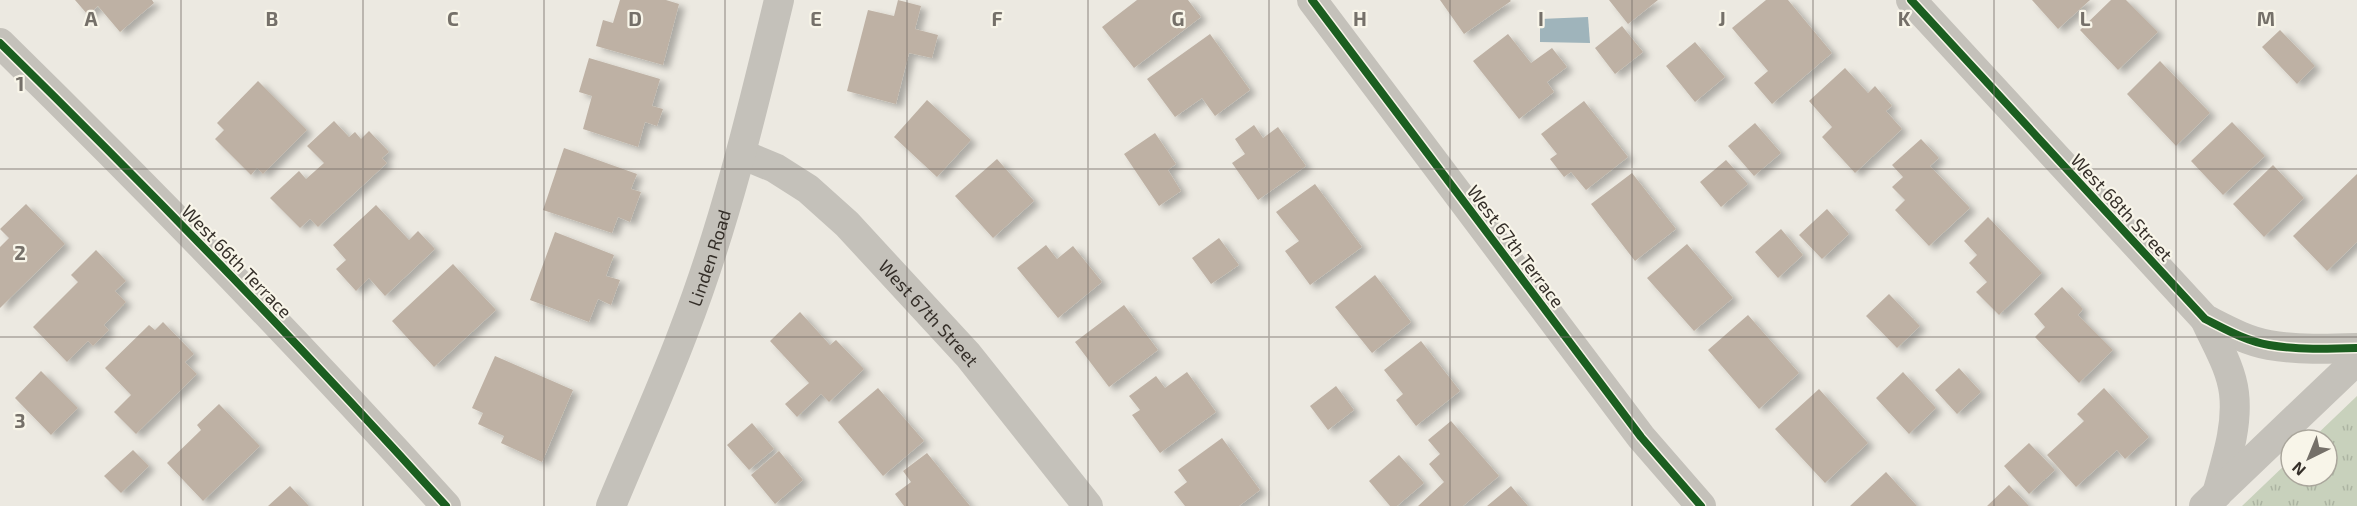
<svg xmlns="http://www.w3.org/2000/svg" width="2357" height="506" font-family="'Exo 2',sans-serif">
<defs>
<pattern id="park-tufts" width="24" height="20" patternUnits="userSpaceOnUse" patternTransform="scale(1.5)"><rect width="24" height="20" fill="#c8d1bc"/><path d="M3 7l-1-3M5 7V3M7 7l1-3M15 17l-1-3M17 17v-4M19 17l1-3" fill="none" stroke="#acb4a2"/></pattern>
<filter id="shadow"><feDropShadow dx="6" dy="4" stdDeviation="3" flood-color="#0004"/></filter>
</defs>
<rect width="100%" height="100%" fill="#ece9e1"/>
<path fill="url(#park-tufts)" d="M2357 396V506H2242L2291 459V476H2327V440H2311Z"/>
<path fill="#9fb4bb" d="M1588 17 1590 43 1540 42V19Z"/>
<path fill="#beb1a4" filter="url(#shadow)" d="M75 0H152L154 3 120 32 98 6 88 15Z
M620 0H666L679 4 663 65 596 46 603 20 613 23Z
M898 0 921 6 915 29 938 35 932 58 909 53 896 104 847 91 868 10 894 16Z
M1137 0H1188L1201 17 1134 68 1102 27Z
M1440 0H1510L1511 1 1464 34Z
M1609 0H1658L1628 24Z
M1766 0H1788L1832 53 1772 104 1754 83 1768 71 1732 28Z
M2032 0H2090L2058 29Z
M2111 0H2126L2158 32 2118 70 2080 30Z
M1622 26 1643 52 1615 74 1595 48Z
M2280 30 2315 66 2297 84 2262 47Z
M1210 34 1250 90 1215 116 1202 98 1175 117 1147 79Z
M1508 34 1531 63 1552 48 1567 67 1547 82 1554 92 1519 119 1473 61Z
M1695 42 1725 77 1695 102 1666 66Z
M589 58 660 79 652 106 663 109 657 126 645 122 638 147 583 129 592 96 579 92Z
M2160 61 2210 113 2176 146 2127 94Z
M1845 68 1868 93 1875 86 1892 106 1886 111 1902 129 1855 173 1822 137 1832 127 1809 101Z
M258 81 307 130 263 174 257 168 251 175 215 139 224 130 217 123Z
M927 100 971 140 937 177 894 137Z
M1584 101 1628 157 1586 190 1571 172 1564 177 1550 159 1557 154 1541 134Z
M334 121 349 137 355 132 361 139 369 131 389 152 382 158 387 163 318 227 310 219 300 228 270 198 299 171 306 179 324 163 307 146Z
M2232 122 2265 156 2223 195 2191 161Z
M1755 123 1781 153 1754 176 1728 146Z
M1254 125 1263 138 1278 127 1306 166 1258 200 1232 163 1245 154 1235 139Z
M1155 133 1176 164 1168 170 1181 191 1159 206 1124 154Z
M1921 139 1939 158 1930 166 1970 208 1929 246 1895 210 1905 200 1892 187 1903 177 1892 165Z
M564 148 637 174 631 189 641 192 630 222 618 217 612 233 543 210Z
M997 159 1034 201 993 238 955 196Z
M1726 160 1748 184 1721 207 1700 182Z
M2273 165 2304 198 2264 237 2233 204Z
M1632 173 1676 229 1635 261 1591 204Z
M2357 174V242L2327 271 2293 236Z
M1315 184 1362 247 1310 285 1285 251 1299 241 1276 212Z
M26 204 65 244 0 308V247L9 238 0 229Z
M376 205 409 240 418 231 435 249 385 296 369 278 356 291 336 269 346 260 333 245Z
M1827 209 1849 234 1822 259 1799 235Z
M1988 217 2042 273 1999 315 1976 292 1987 282 1969 263 1977 255 1964 241Z
M1781 229 1803 255 1778 278 1755 252Z
M555 232 614 255 606 276 620 280 611 305 598 299 589 322 530 300Z
M1219 238 1239 265 1211 284 1192 258Z
M1687 244 1733 298 1694 331 1647 278Z
M1046 245 1057 259 1073 246 1102 282 1058 318 1017 268Z
M96 250 126 281 115 291 126 302 104 325 109 330 93 346 88 341 67 362 33 327 78 282 71 275Z
M453 264 496 310 434 367 392 321Z
M1375 275 1411 322 1372 353 1335 307Z
M2062 287 2083 309 2078 315 2113 350 2079 383 2035 337 2045 327 2034 314Z
M1889 294 1920 326 1897 348 1866 316Z
M1124 305 1158 350 1109 387 1075 342Z
M800 312 830 345 836 340 864 369 829 402 821 394 797 417 785 404 809 383 770 341Z
M1748 315 1799 373 1759 409 1708 350Z
M163 322 194 354 185 362 197 374 136 434 114 412 131 395 105 368 149 325 155 330Z
M1421 341 1460 391 1416 426 1396 400 1403 394 1384 370Z
M495 356 573 390 542 462 501 443 504 436 478 424 483 413 472 408Z
M1959 368 1981 392 1957 414 1935 390Z
M41 371 78 408 51 435 15 398Z
M1187 372 1216 412 1160 453 1132 415 1140 410 1129 396 1156 376 1165 388Z
M1903 372 1936 408 1909 434 1876 398Z
M1336 386 1354 410 1328 430 1310 406Z
M878 388 924 441 883 476 838 422Z
M2104 388 2149 437 2125 459 2117 450 2076 487 2047 455 2084 421 2077 414Z
M1819 389 1868 443 1825 483 1775 429Z
M219 404 260 446 203 501 167 463 201 430 197 425Z
M1451 421 1499 476 1463 506H1418L1444 482 1429 464 1440 454 1428 440Z
M752 423 774 449 749 470 727 445Z
M1222 438 1260 490 1239 506H1185L1174 492 1187 482 1178 470Z
M2029 443 2055 470 2029 494 2004 466Z
M133 450 149 466 121 493 104 476Z
M779 451 803 480 775 504 751 475Z
M927 453 970 506H904L895 494 911 482 903 471Z
M1399 455 1424 483 1397 506H1390L1369 481Z
M1886 472 1917 506H1850Z
M2009 485 2029 506H1987Z
M290 486 309 506H268Z
M1511 486 1528 506H1487Z"/>
<g fill="none" stroke-linecap="round" stroke-linejoin="round">
<g stroke="#c4c1ba" stroke-width="30">
<path d="M1312 0 1641 437 1701 506"/>
<path d="M1911 0 2205 319C2225 329 2246 341 2269 345 2298 350 2328 349 2357 348"/>
<path d="M0 43C153 193 302 347 446 506"/>
<path id="s1" d="M741 154 775 168 808 189 847 224 968 355 1088 506"/>
<path d="M2205 319C2215 342 2231 367 2234 393 2238 427 2226 461 2217 494"/>
<path id="s2" d="M611 506C635 448 661 391 683 333 725 225 752 112 779 0"/>
<path d="M2204 506 2357 360"/>
</g>
<defs>
<path id="cycleway" d="M1312 0 1641 437 1701 506
M1911 0 2205 319C2225 329 2246 341 2269 345 2298 350 2328 349 2357 348
M0 43C153 193 302 347 446 506"/>
</defs>
<use href="#cycleway" stroke="#f8f5e9" stroke-width="11"/>
<use href="#cycleway" stroke="#1b5e20" stroke-width="8"/>
</g>
<path fill="none" stroke="#757069" stroke-width="1.5" stroke-opacity="0.55" d="M181 0V506M363 0V506M544 0V506M725 0V506M907 0V506M1088 0V506M1269 0V506M1450 0V506M1632 0V506M1813 0V506M1994 0V506M2176 0V506M0 169H2357M0 337H2357"/>
<g text-anchor="middle" dominant-baseline="central" stroke-width="4.5" stroke-linejoin="round" paint-order="stroke">
<g font-size="18" fill="#352f29" stroke="#f8f5e9">
<text transform="translate(2122 207) rotate(47)">West 68th Street</text>
<text transform="translate(1516 246) rotate(53)">West 67th Terrace</text>
<text stroke="none"><textPath href="#s2" startOffset="267">Linden Road</textPath></text>
<text transform="translate(237 261) rotate(46)">West 66th Terrace</text>
<text stroke="none"><textPath href="#s1" startOffset="249">West 67th Street</textPath></text>
</g>
</g>
<g font-size="20" text-anchor="middle" font-weight="bold" fill="#757069" stroke="#f8f5e9" stroke-width="4.5" stroke-linejoin="round" paint-order="stroke">
<text x="91" y="26">A</text>
<text x="272" y="26">B</text>
<text x="453" y="26">C</text>
<text x="635" y="26">D</text>
<text x="816" y="26">E</text>
<text x="997" y="26">F</text>
<text x="1178" y="26">G</text>
<text x="1360" y="26">H</text>
<text x="1541" y="26">I</text>
<text x="1722" y="26">J</text>
<text x="1904" y="26">K</text>
<text x="2085" y="26">L</text>
<text x="2266" y="26">M</text>
<text x="20" y="91">1</text>
<text x="20" y="260">2</text>
<text x="20" y="428">3</text>
</g>
<g transform="translate(2309 458) rotate(223)"><circle r="28" fill="#f8f5e9" stroke="#aaa69c" stroke-width="1.5"/>
<path d="M0-4.5L10 22L0 15L-10 22Z" fill="#757069"/>
<text y="-9" font-size="16" font-weight="bold" text-anchor="middle" fill="#352f29">N</text>
</g>
</svg>
